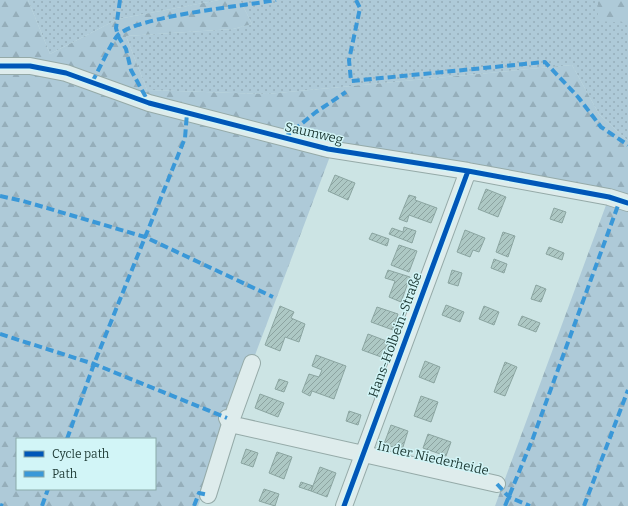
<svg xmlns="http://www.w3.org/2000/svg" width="628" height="506" font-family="Bitter,serif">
<defs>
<pattern id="green-dots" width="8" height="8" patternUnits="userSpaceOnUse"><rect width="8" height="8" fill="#aecad8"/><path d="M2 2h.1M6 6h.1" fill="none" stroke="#95aeba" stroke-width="1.8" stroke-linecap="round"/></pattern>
<pattern id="forest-firs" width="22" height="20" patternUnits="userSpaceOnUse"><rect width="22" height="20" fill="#aecad8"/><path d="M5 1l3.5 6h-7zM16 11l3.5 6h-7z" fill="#95aeba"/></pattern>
<pattern id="building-hatch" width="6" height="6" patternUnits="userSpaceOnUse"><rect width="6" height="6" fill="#adc8c4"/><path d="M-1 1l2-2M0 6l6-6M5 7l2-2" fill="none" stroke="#8ca3a0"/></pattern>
</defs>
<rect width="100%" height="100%" fill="#cce4e4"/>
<path fill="url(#green-dots)" d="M28 0H219L118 19 50 54Z
M240 0H628V141L599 114 572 65 267 94 147 90 126 36 233 29 252 24Z"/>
<path fill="url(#forest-firs)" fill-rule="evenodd" d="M0 0H28L50 54 118 19 219 0H240L252 24 233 29 126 36 147 90 267 94 572 65 599 114 628 141V506H495L609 197 328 149 329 159 198 506H0ZM17 439H155V489H17Z
M598 0H628V23L598 21Z"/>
<path fill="url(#building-hatch)" stroke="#8ba5a1" d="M335 175 355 183 348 200 328 191Z
M486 189 506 197 498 217 478 209Z
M409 195 416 197 415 200 437 208 431 223 409 215 407 222 399 219Z
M554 208 566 212 562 223 550 219Z
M404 227 416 231 412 243 389 234 392 228 403 232Z
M465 230 485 238 479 252 473 250 470 257 457 252Z
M503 232 515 236 508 257 496 252Z
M372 233 389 239 387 246 369 239Z
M399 245 417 251 409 272 391 265Z
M549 247 564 253 562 260 546 254Z
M494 259 507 264 504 273 491 268Z
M388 270 410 277 401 302 389 297 395 281 385 278Z
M452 270 462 273 458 286 448 283Z
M536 285 546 289 541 302 531 299Z
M446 305 464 312 460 322 442 315Z
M280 306 294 312 291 318 305 324 299 342 285 337 280 351 265 345Z
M484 306 499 312 494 325 479 319Z
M377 307 398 314 393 330 371 322Z
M522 316 540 323 536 332 518 325Z
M368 334 389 342 384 358 362 350Z
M316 355 346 366 334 399 312 391 310 396 302 392 309 374 319 377 322 370 312 366Z
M425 361 440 367 434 383 419 377Z
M505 362 517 367 505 396 494 392Z
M279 379 288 382 284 392 275 389Z
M260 394 284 403 278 417 255 408Z
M421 396 438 402 431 422 414 416Z
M349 411 361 415 358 425 346 421Z
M391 425 408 431 402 450 384 444Z
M428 434 451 442 446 456 423 448Z
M246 449 258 453 253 467 241 463Z
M277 452 292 457 284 479 269 473Z
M320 467 336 473 327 497 311 491Z
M301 482 313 486 311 491 299 487Z
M264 489 279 494 275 506 259 501Z"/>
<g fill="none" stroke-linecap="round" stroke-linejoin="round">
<defs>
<path id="minor" d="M0 66H30L66 73 149 103 328 149 468 171 609 197 628 203
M227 418 230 424 497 484
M208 495 230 424 252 363
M344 506 468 171"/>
</defs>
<use href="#minor" stroke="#95aaa8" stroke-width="18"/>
<use href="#minor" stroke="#deecec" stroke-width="16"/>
<path stroke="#3a98d8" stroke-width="4" stroke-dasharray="8 4" stroke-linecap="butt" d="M120 0 116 28 118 36 126 49 131 70 149 103
M356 0 360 8 349 60 351 81 545 62 578 97 601 127 628 145
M92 82C99 70 110 45 117 36 135 16 245 6 276 0
M284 138 316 112 346 92
M0 196 23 201 145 237 273 297
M0 334 94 364 227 418
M67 439 94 364 185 138 187 113
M497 484 509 497 530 506
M0 505 3 506
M42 506 48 489
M194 506 199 493 208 495
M505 506 533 438 620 200
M584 506 628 390"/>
<defs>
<path id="cycleway" d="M0 66H30L66 73 149 103 328 149 468 171 609 197 628 203
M344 506 468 171"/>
</defs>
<use href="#cycleway" stroke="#d2f5f7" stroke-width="8"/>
<use href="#cycleway" stroke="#0057b8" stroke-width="5"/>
</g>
<g text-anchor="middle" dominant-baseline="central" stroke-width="3" stroke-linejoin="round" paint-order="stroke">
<g font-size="13" fill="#1d3934" stroke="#d2f5f7">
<text transform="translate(314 133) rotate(13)">Saumweg</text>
<text transform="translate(395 335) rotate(-70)">Hans-Holbein-Straße</text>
<text transform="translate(433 458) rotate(13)">In der Niederheide</text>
</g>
</g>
<rect x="16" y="438" width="140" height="52" fill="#d2f5f7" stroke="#8aaaa9"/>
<rect x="24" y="451" width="20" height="6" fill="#0057b8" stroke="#8aaaa9"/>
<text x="52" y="458" font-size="12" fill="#1d3934">Cycle path</text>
<rect x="24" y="471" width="20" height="6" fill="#3a98d8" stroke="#8aaaa9"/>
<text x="52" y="478" font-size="12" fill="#1d3934">Path</text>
</svg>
